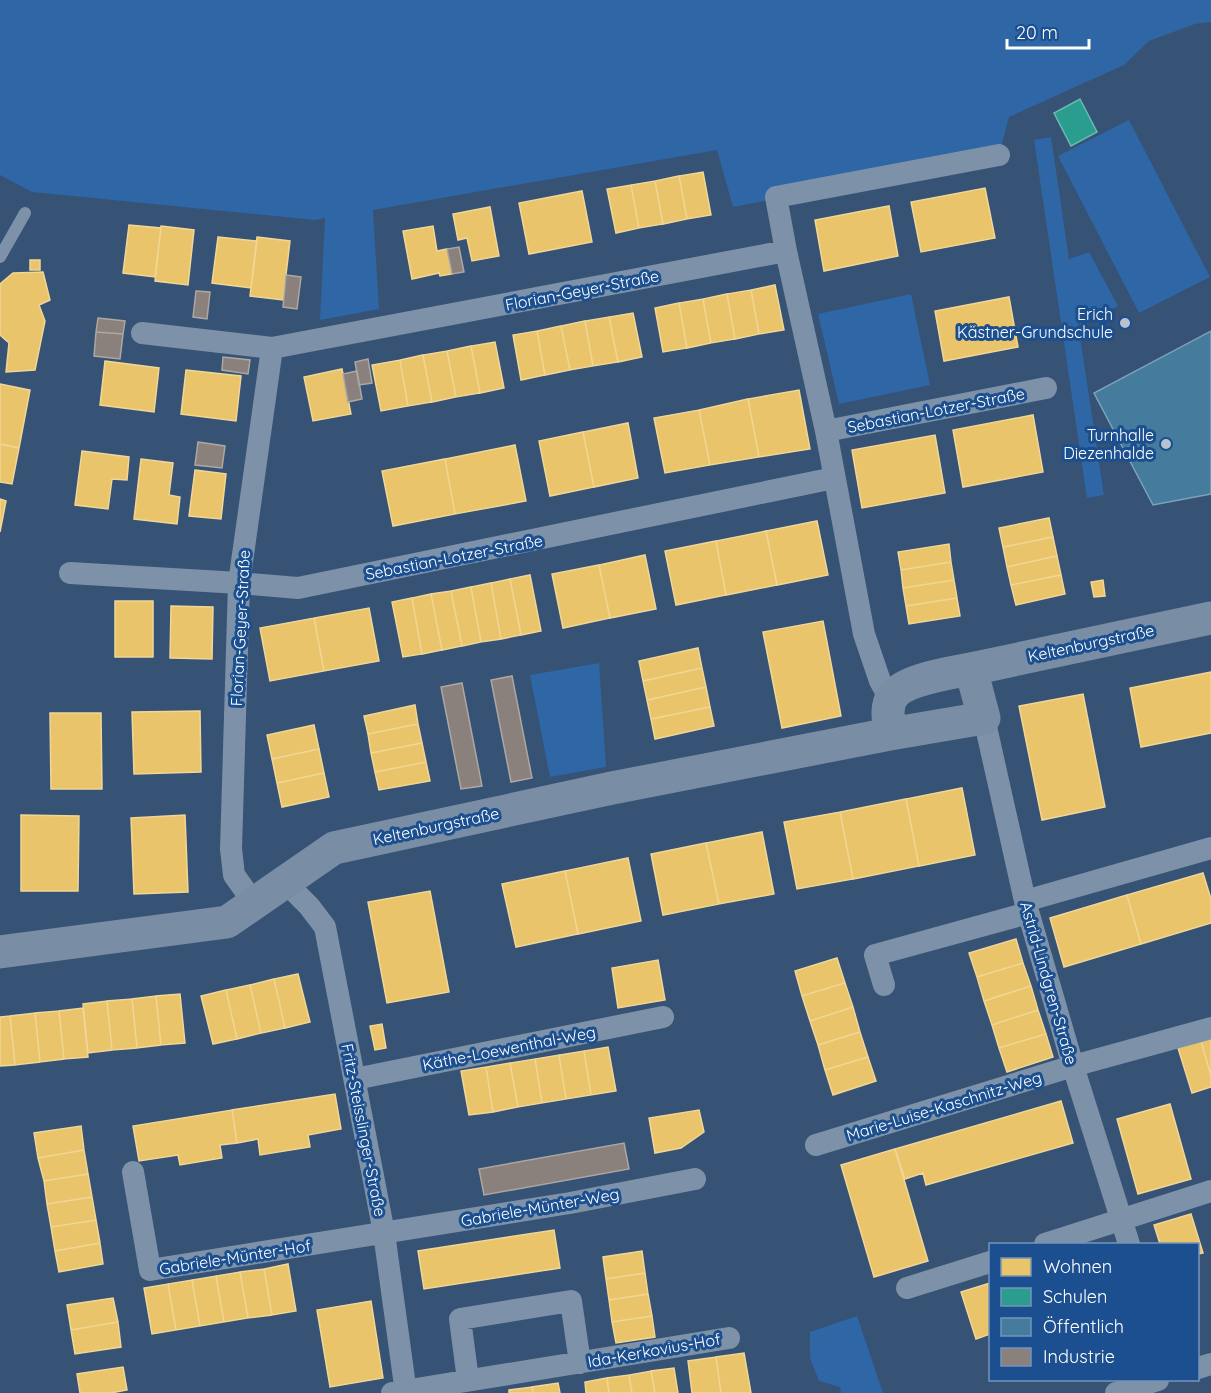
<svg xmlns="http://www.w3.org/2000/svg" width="1211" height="1393" font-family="Quicksand,sans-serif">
<rect width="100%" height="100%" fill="#365274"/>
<path fill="#2f66a5" d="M0 0H1211V22L1195 24 1149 41 1124 65 1009 117 999 155 733 207 717 150 373 210 379 309 320 320 325 218 315 220 32 192 0 175Z
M1129 120 1210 277 1139 313 1058 156Z
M1051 137 1069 259 1089 252 1118 306 1080 326 1076 310 1104 495 1087 498 1034 140Z
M911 294 930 385 839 404 818 314Z
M599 663 606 767 550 777 530 675Z
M857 1316 883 1393H841L840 1387 819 1381 810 1358V1332Z"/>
<path fill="#e9c46a" stroke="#f0d697" stroke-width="1.5" d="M703 172 711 215 687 219 679 176Z
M679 176 687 219 663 224 655 181Z
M655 181 663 224 639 228 631 185Z
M631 185 639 228 616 233 607 189Z
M985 188 995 238 921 252 911 202Z
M582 191 592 242 529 254 519 203Z
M889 206 898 256 824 271 815 220Z
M490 207 499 256 472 261 467 238 458 240 453 214Z
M129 225 161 228 155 277 123 273Z
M161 226 194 230 188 285 155 281Z
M433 226 437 251 447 249 452 274 440 276 439 273 412 279 403 231Z
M218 237 257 241 251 288 212 283Z
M257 237 290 241 283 300 250 296Z
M30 260H40V270H30Z
M43 272 50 300 39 305 45 321 35 370 6 372 9 343 0 335V284L13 273Z
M775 285 784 330 759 334 751 290Z
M751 290 759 334 735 339 727 294Z
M727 294 735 339 711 343 703 299Z
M1009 297 1018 347 944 361 935 311Z
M703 299 711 343 687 348 679 303Z
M679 303 687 348 663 352 655 308Z
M633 313 642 357 618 362 609 317Z
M609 317 618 362 593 366 585 321Z
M585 321 593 366 570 370 561 326Z
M561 326 570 370 545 375 537 331Z
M537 331 545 375 521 380 513 335Z
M495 342 504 388 480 393 471 346Z
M471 346 480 393 456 397 447 351Z
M447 351 456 397 432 402 423 355Z
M423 355 432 402 408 406 400 360Z
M400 360 408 406 381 411 372 365Z
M105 361 159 368 154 412 100 405Z
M342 369 351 414 313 421 304 377Z
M186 370 241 376 236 421 181 414Z
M0 384 30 390 19 448 0 444Z
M799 390 810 449 759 457 748 399Z
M748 399 759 457 710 465 699 410Z
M699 410 710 465 665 473 654 418Z
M1033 415 1043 472 963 487 953 430Z
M628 423 638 478 594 487 583 432Z
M583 432 594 487 550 496 539 441Z
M935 435 945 493 862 508 852 450Z
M0 444 19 448 12 484 0 482Z
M515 445 526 501 455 514 445 459Z
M82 451 129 457 127 480 112 479 108 509 75 505Z
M141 459 173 463 169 495 180 497 177 524 134 519Z
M445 459 455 514 393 526 382 471Z
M195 470 226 474 221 519 189 516Z
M0 499 6 501 0 532Z
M1049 518 1053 537 1003 547 999 528Z
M817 521 828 575 777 585 766 531Z
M766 531 777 585 726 595 716 541Z
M1053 537 1057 556 1007 567 1003 547Z
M716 541 726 595 676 605 665 551Z
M949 544 951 562 901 570 898 552Z
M645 555 656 609 610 618 599 565Z
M1057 556 1061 575 1011 585 1007 567Z
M951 562 954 580 903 588 901 570Z
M599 565 610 618 563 628 552 574Z
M530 575 541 631 521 635 510 579Z
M1061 575 1065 594 1016 605 1011 585Z
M510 579 521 635 501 639 491 583Z
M954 580 957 598 906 606 903 588Z
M1103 580 1105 596 1094 597 1091 582Z
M491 583 501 639 481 642 471 587Z
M471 587 481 642 462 646 451 591Z
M451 591 462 646 442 650 431 594Z
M431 594 442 650 422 654 412 598Z
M412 598 422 654 403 657 392 602Z
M957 598 960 616 909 624 906 606Z
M115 601H153V657H115Z
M171 606 213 607 212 659 170 658Z
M369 608 379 661 324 671 314 618Z
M314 618 324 671 270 681 260 628Z
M823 621 841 716 782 728 763 632Z
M698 648 702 668 643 681 639 661Z
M702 668 706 687 647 700 643 681Z
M1211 672V733L1141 747 1130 688Z
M706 687 710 707 651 719 647 700Z
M1083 694 1105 807 1042 820 1019 706Z
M415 705 418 724 368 734 364 716Z
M710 707 714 726 655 739 651 719Z
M200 711 201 772 134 774 132 712Z
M50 713H101L102 789H51Z
M418 724 422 743 371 753 368 734Z
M314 725 319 749 272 759 267 735Z
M422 743 426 762 375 772 371 753Z
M319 749 324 773 277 783 272 759Z
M426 762 430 781 379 790 375 772Z
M324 773 329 797 282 807 277 783Z
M962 788 975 855 919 866 906 799Z
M906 799 919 866 853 879 840 812Z
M840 812 853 879 797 889 784 822Z
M21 815 79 816 78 891H21Z
M185 815 188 892 134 894 131 818Z
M762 832 774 894 719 904 706 843Z
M706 843 719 904 663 915 651 854Z
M628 858 641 921 578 934 565 871Z
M565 871 578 934 516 947 502 884Z
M1203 873 1211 899V923L1141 944 1127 895Z
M430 891 449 992 387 1003 368 902Z
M1127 895 1141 944 1064 967 1050 918Z
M1016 939 1023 963 977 977 969 953Z
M837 958 845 983 802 996 795 971Z
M658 960 665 1000 618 1008 612 968Z
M1023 963 1031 986 984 1001 977 977Z
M298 974 310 1022 285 1028 274 979Z
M274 979 285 1028 261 1033 250 985Z
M845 983 853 1007 810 1021 802 996Z
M250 985 261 1033 237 1039 226 990Z
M1031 986 1038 1010 992 1025 984 1001Z
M226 990 237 1039 213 1044 201 996Z
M180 994 185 1043 161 1045 156 996Z
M156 996 161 1045 137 1048 132 999Z
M132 999 137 1048 112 1050 107 1001Z
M107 1001 112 1050 88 1053 83 1004Z
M853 1007 860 1032 818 1045 810 1021Z
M83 1008 88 1057 64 1059 59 1011Z
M1038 1010 1046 1034 999 1048 992 1025Z
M59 1011 64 1059 40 1062 35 1013Z
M35 1013 40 1062 15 1065 10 1016Z
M10 1016 15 1065 0 1066V1017Z
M382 1024 386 1048 375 1050 370 1026Z
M860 1032 868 1057 825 1070 818 1045Z
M1046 1034 1053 1057 1007 1072 999 1048Z
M1211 1038V1076L1201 1041Z
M1201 1041 1211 1076V1087L1192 1093 1178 1048Z
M608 1047 616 1091 591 1095 584 1051Z
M584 1051 591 1095 566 1099 559 1055Z
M559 1055 566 1099 542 1103 535 1059Z
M868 1057 876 1081 833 1095 825 1070Z
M535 1059 542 1103 518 1107 510 1063Z
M510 1063 518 1107 493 1112 486 1067Z
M486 1067 493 1112 469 1115 461 1071Z
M335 1094 341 1129 308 1135 310 1147 260 1155 258 1139 237 1143 232 1110Z
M1061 1101 1073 1143 926 1185 923 1173 905 1179 895 1149Z
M1170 1104 1191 1179 1138 1194 1117 1119Z
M232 1110 237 1143 220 1145 222 1158 180 1165 178 1155 139 1161 133 1126Z
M699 1110 704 1132 681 1148 655 1153 649 1118Z
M81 1126 84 1150 38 1158 34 1133Z
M895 1149 928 1261 874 1277 841 1165Z
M84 1150 88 1174 44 1181 38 1158Z
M88 1174 92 1197 47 1204 44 1181Z
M92 1197 96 1220 51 1227 47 1204Z
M1191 1214 1203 1253 1198 1254V1244H1160L1154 1225Z
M96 1220 100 1243 55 1251 51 1227Z
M554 1230 560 1268 424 1289 418 1251Z
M100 1243 103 1264 59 1272 55 1251Z
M642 1251 645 1273 606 1279 603 1257Z
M288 1264 296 1311 272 1315 264 1269Z
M264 1269 272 1315 248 1318 240 1272Z
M240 1272 248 1318 224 1322 216 1276Z
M645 1273 648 1294 609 1300 606 1279Z
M216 1276 224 1322 200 1326 192 1280Z
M192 1280 200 1326 176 1330 168 1284Z
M990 1283V1334L976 1339 961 1292Z
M168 1284 176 1330 152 1334 144 1288Z
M648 1294 652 1316 612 1322 609 1300Z
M113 1298 118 1322 71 1330 67 1305Z
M371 1301 383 1378 330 1387 317 1310Z
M652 1316 655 1337 616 1343 612 1322Z
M118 1322 121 1347 75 1354 71 1330Z
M744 1353 751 1393H721L716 1357Z
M716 1357 721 1393H692L688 1361Z
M123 1367 127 1390 111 1393H80L77 1374Z
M674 1368 678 1393H655L651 1371Z
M651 1371 655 1393H632L629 1375Z
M629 1375 632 1393H609L607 1378Z
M607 1378 609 1393H586L585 1382Z
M558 1383 560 1393H533L532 1387Z
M532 1387 533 1393H509V1390Z"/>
<path fill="#2a9d8f" stroke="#6abab1" stroke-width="1.5" d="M1080 99 1097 132 1071 146 1054 113Z"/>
<path fill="#457b9d" stroke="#7da3ba" stroke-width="1.5" d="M1211 331V494L1153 505 1094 393Z"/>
<path fill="#8a817c" stroke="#ada7a3" stroke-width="1.5" d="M459 247 464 272 452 274 447 249Z
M286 275 301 277 297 309 283 307Z
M196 291 210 292 207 319 193 317Z
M98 318 125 321 123 334 96 332Z
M96 332 123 334 120 359 94 356Z
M223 357 250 360 248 374 222 370Z
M368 359 372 383 359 385 355 362Z
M357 371 362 399 348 402 343 374Z
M198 442 225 446 222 468 195 465Z
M512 676 532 778 511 782 491 680Z
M462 683 482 786 461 789 441 687Z
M624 1143 629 1169 484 1195 479 1169Z"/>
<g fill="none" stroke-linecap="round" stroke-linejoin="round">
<path stroke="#7d92a8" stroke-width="12" d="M0 257 25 213"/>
<path stroke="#7d92a8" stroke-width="22" d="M786 251 776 197 999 155
M142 333 272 348
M826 431 1046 388
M70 573 239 583 298 588 834 478
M984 718 1025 901 1073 1066 1129 1244
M285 882 309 906 325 927 384 1233 406 1393
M1025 901 1211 848
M254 903 234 875 231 849 239 583 272 348 786 251 826 431 864 634 880 681 890 699
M884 985 875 955 1028 913
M355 1079 663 1017
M816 1145 1073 1066 1211 1028
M133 1172 150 1270 570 1203 695 1179
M1045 1244 1211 1191
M907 1288 990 1262
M1198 1368 1211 1364
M468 1380 460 1319 571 1301 580 1363
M392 1393 729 1338
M1116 1393 1158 1380"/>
<path stroke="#798da4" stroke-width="33" d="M890 734C889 723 886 712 890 701 898 680 951 673 971 669
M0 952 227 922 334 848 612 788 890 734 984 718 971 669 1211 618"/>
</g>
<g fill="#b9c2ce" stroke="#1b4f8f" stroke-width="2">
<circle cx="1125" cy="323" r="6"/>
<circle cx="1166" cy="444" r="6"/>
</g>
<g text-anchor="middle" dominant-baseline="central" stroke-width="6" stroke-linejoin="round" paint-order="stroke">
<g font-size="16" fill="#fff" stroke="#1b4f8f">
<text transform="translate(582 290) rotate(-11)">Florian-Geyer-Straße</text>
<text transform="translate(936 410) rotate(-11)">Sebastian-Lotzer-Straße</text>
<text transform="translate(454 557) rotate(-11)">Sebastian-Lotzer-Straße</text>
<text transform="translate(240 628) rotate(-87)">Florian-Geyer-Straße</text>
<text transform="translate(1091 643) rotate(-12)">Keltenburgstraße</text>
<text transform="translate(436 826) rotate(-12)">Keltenburgstraße</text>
<text transform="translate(1049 983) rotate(74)">Astrid-Lindgren-Straße</text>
<text transform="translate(509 1048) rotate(-11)">Käthe-Loewenthal-Weg</text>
<text transform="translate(944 1106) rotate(-17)">Marie-Luise-Kaschnitz-Weg</text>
<text transform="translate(364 1130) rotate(79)">Fritz-Steisslinger-Straße</text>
<text transform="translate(540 1207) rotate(-10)">Gabriele-Münter-Weg</text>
<text transform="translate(235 1257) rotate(-9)">Gabriele-Münter-Hof</text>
<text transform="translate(654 1350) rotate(-10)">Ida-Kerkovius-Hof</text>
</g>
<g font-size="16" fill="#fff" stroke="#1b4f8f" text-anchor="end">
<text x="1113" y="314">Erich<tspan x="1113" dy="18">Kästner-Grundschule</tspan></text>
<text x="1154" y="435">Turnhalle<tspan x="1154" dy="18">Diezenhalde</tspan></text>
</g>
</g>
<rect x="989" y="1243" width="210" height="138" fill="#1b4f8f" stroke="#7695bc" stroke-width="1.5"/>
<rect x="1001" y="1258" width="30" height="18" fill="#e9c46a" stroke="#7695bc" stroke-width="1.5"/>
<text x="1043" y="1273" font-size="18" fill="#ffffff">Wohnen</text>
<rect x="1001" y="1288" width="30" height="18" fill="#2a9d8f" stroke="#7695bc" stroke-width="1.5"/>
<text x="1043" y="1303" font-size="18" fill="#ffffff">Schulen</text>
<rect x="1001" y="1318" width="30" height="18" fill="#457b9d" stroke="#7695bc" stroke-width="1.5"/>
<text x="1043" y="1333" font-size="18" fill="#ffffff">Öffentlich</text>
<rect x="1001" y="1348" width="30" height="18" fill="#8a817c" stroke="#7695bc" stroke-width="1.5"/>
<text x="1043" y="1363" font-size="18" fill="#ffffff">Industrie</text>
<path d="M1007 39v9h82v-9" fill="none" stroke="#ffffff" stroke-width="3"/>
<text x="1016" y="39" font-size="18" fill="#ffffff" stroke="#1b4f8f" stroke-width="4.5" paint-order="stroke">20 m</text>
</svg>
